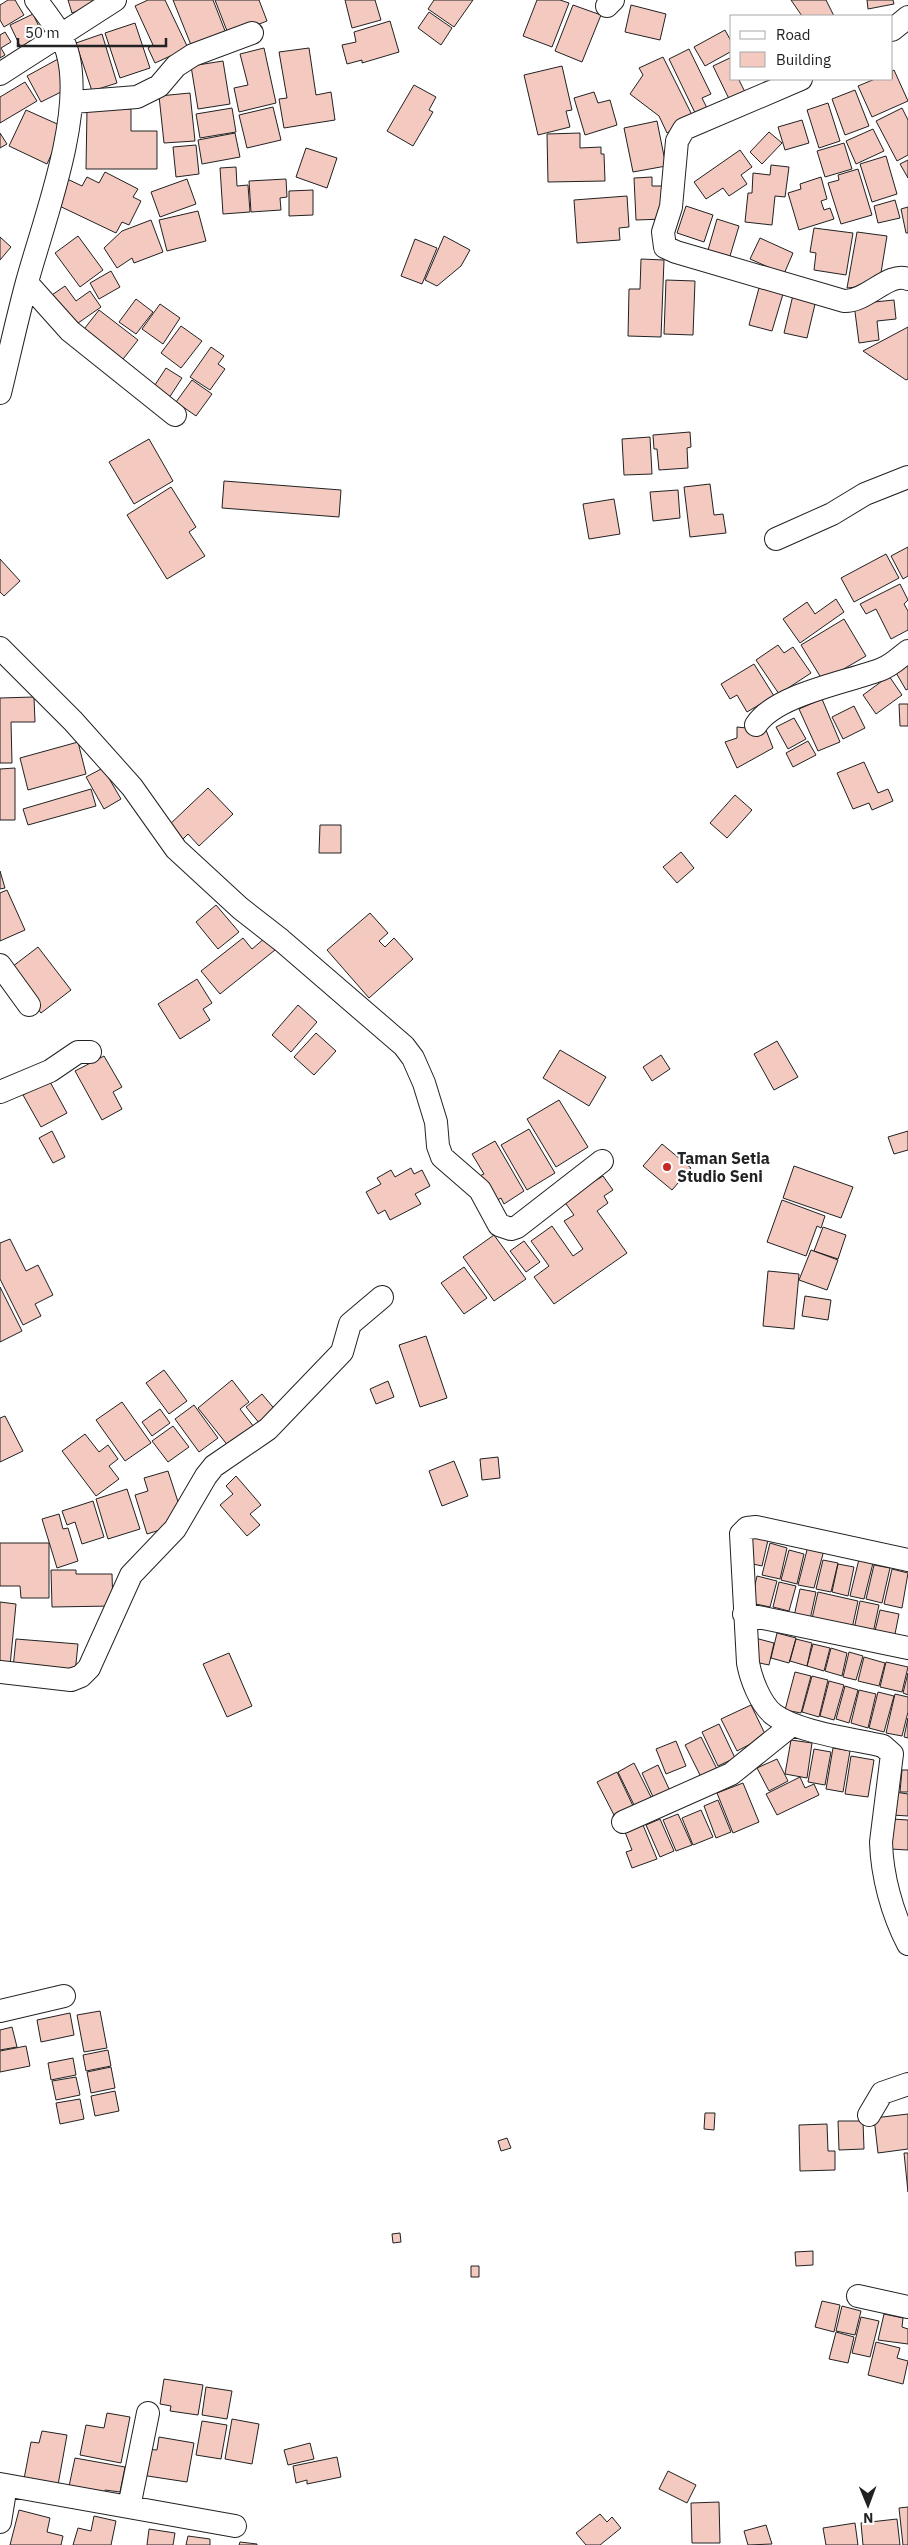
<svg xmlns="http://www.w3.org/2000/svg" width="908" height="2545" font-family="'IBM Plex Sans',sans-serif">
<rect width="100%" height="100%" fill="#fff"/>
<path fill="#f3c9c0" stroke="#222" d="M8 0H15L24 15 4 27 0 20V5Z
M68 0H98L99 3 72 13Z
M148 0H165L188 48 155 63 148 48 153 45 135 6Z
M173 0H213L227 36 193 50Z
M215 0H259L267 21 229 36Z
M345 0H375L381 20 352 28Z
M434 0H473L454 27 428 9Z
M537 0H560L569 3 552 47 523 36Z
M791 0H826L834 16H802Z
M867 0H893L894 4 868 9Z
M573 5 601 15 582 62 555 51Z
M631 5 666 14 660 40 625 32Z
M429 12 452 28 441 45 418 28Z
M33 14 44 37 21 48 10 25Z
M390 21 399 52 362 63V60L347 64 342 45 356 42 354 32Z
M135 23 150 68 120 78 105 33Z
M725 30 732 43V51L705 66 694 47Z
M5 32 11 42 1 48 5 55 0 58V35Z
M102 34 117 83 92 91 76 43Z
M264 48 276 103 239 112 234 88 248 85 240 54Z
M309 48 316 95 331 92 335 120 284 128 279 99 287 98 279 52Z
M689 49 711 94 702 98 710 114 698 119 669 59Z
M663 57 694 119 667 133 659 116 630 94 643 75 639 68Z
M732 57V79H741L739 80 747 96 731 103 713 66Z
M58 59 67 89 41 102 27 76Z
M223 61 230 104 198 109 191 66Z
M562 66 572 110 566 111 570 127 538 135 524 75Z
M894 70 908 101 872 117 858 86 875 79H892V71Z
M25 82 37 101 0 123V97Z
M414 85 436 97 429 110 433 112 413 146 387 131Z
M855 90 869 126 845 135 832 99Z
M594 92 598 103 610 100 617 125 585 135 574 98Z
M190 93 195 141 164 143 159 96Z
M828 103 840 141 819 148 807 110Z
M273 107 281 140 247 148 239 115Z
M232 108 236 132 200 138 196 114Z
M902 108 908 120V155L897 161 876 121Z
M87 109H131V131H157V169H86Z
M26 110 64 127 47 164 9 146Z
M802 120 809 143 785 150 778 127Z
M657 121 666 166 633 172 624 128Z
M873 129 884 151 856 164 846 141Z
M769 132 782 143 762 164 750 152Z
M0 133 7 144 0 148Z
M235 133 240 157 202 164 198 140Z
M580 133V148L601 147V154H604L605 181 548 182 547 134Z
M844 143 852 169 825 177 817 151Z
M196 145 199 174 176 177 173 147Z
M306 148 337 158 327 188 296 177Z
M740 150 752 167 741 175 747 184 729 196 723 188 706 199 694 182Z
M886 156 897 194 872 202 860 164Z
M908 160V178L900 164Z
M771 165 789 167 785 197 775 196 772 225 745 222 748 193H752L753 173 770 175Z
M236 167 237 186 248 185 250 212 223 214 220 168Z
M858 169 872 215 841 224 828 183 839 180 838 175Z
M105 172 138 189 133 197 141 201 129 225 122 222 116 233 51 202 63 177 82 186 87 177 99 183Z
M652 177V186H664L665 219 636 220 634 178Z
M821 177 827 199 821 201 824 210 830 208 834 219 799 230 788 193 801 189 800 184Z
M187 179 196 204 160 217 151 192Z
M286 179 287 197 280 198 281 210 251 212 249 181Z
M313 190V215L289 216V191Z
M627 196 629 227 619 228 620 240 577 243 574 200Z
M895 200 900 218 878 223 874 206Z
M686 206 713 215 704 242 677 233Z
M908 207V233H906L901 209Z
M198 211 206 241 167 251 159 220Z
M717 219 739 226 730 256 708 250Z
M151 220 163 252 134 263 132 258 117 268 104 248 122 231Z
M814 228 853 233 846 275 814 270 816 253 810 252Z
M857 232 887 236 879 285 847 288Z
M78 236 103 270 80 287 55 253Z
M444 236 470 250 461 266 437 286 425 280Z
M0 237 11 247 0 260Z
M760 238 793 253 784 274 750 259Z
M415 239 437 248 422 284 401 276Z
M641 259 664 260 661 337 628 336 629 289H640Z
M111 271 120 287 99 299 90 283Z
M666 280 695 281 693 335 664 334Z
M65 286 76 301 90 291 101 307 71 328 49 297Z
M759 288 783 294 772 331 749 325Z
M793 295 816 300 807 338 784 333Z
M136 299 153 312 136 334 119 322Z
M894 300 896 319 877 321 879 340 859 343 854 304Z
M160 304 180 318 163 344 142 329Z
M99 310 138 340 120 363 81 333Z
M181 326 202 341 181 368 161 353Z
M908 327V379L906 380 863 351Z
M211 347 224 356 218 364 225 369 210 390 190 377Z
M166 368 182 378 169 398 153 388Z
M192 380 212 394 196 416 176 402Z
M690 432 691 447 687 448 688 468 659 470 657 449H654L653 435Z
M650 437 652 474 624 475 622 439Z
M149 439 173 481 134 504 109 462Z
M224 481 341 490 339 517 222 508Z
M710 484 714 515 723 514 726 533 690 537 684 487Z
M171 487 196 527 189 532 205 556 167 579 127 515Z
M678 490 680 518 653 521 650 492Z
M614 499 620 534 589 539 583 504Z
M908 547V576L903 579 891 556Z
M886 554 899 578 854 602 841 578Z
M0 559 20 581 4 596 0 592Z
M900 584 908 600 904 604 908 611V630L891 639 876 609 866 614 860 604Z
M836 599 844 612 800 643 783 619 807 602 815 614Z
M844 619 866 656 823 681 801 645Z
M778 645 784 653 793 647 811 673 779 694 756 660Z
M754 664 774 696 747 712 737 695 730 699 721 684Z
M908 664V689L906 690 895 671Z
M889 676 902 695 876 714 863 695Z
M34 697 35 722H11L12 763H0V698Z
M822 699 840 742 818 751 799 709Z
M899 704H908V726H900Z
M854 706 865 728 843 739 832 717Z
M794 718 806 739 788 749 776 727Z
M737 727 766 730 773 748 737 768 725 742 737 738Z
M808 741 816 755 793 767 786 753Z
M78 742 86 774 28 790 20 758Z
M864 762 878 793 888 789 893 801 872 810 869 803 853 809 837 773Z
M15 768V820H0V769Z
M103 768 121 799 104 809 86 777Z
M208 788 233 814 199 846 188 834 181 841 167 827Z
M91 789 96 806 28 825 23 809Z
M735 795 752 810 727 838 710 823Z
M320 825H341V853H319Z
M681 852 694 868 677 883 663 867Z
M0 871 5 888 0 889Z
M7 890 25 930 0 941V893Z
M216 905 239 932 218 949 196 922Z
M370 913 388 933 379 941 385 947 394 938 413 959 369 998 327 950Z
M243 938 252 949 265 938 275 950 220 994 201 971Z
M38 947 71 990 41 1013 8 970Z
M197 979 212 1003 203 1009 210 1020 180 1039 158 1004Z
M298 1005 317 1022 291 1052 272 1035Z
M316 1033 336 1051 314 1075 294 1057Z
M777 1041 798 1077 774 1090 754 1054Z
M560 1050 606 1077 589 1106 543 1078Z
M661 1055 670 1069 652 1081 643 1067Z
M104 1056 122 1087 113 1092 122 1109 102 1120 75 1071Z
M49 1080 67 1113 41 1127 23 1095Z
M559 1100 588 1147 556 1167 527 1119Z
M529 1129 555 1173 527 1190 501 1145Z
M52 1131 65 1157 53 1163 39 1138Z
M908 1131V1150L894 1154 888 1137Z
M495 1141 524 1191 504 1204 501 1198 492 1203 477 1177 484 1174 472 1154Z
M662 1144 691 1168 672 1190 643 1166Z
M794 1166 853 1187 841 1218 783 1198Z
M411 1168 414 1174 422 1170 430 1186 415 1194 421 1204 390 1220 385 1210 378 1214 366 1192 381 1184 377 1178 391 1170 395 1177Z
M603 1176 613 1190 604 1196 608 1203 597 1211 627 1253 554 1304 534 1277 549 1266 531 1241 552 1226 573 1256 583 1249 564 1221 574 1215 561 1197 590 1177 593 1182Z
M782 1200 825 1216 821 1228 817 1226 806 1256 767 1242Z
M823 1227 846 1235 838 1259 814 1251Z
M494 1235 526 1279 494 1301 463 1257Z
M10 1239 26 1271 38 1265 53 1295 35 1304 41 1316 23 1325 0 1279V1243Z
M524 1241 540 1262 526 1272 510 1251Z
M811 1250 838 1260 827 1290 799 1280Z
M464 1267 487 1298 464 1314 441 1283Z
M768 1271 799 1274 794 1329 763 1326Z
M0 1287 22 1331 0 1342Z
M805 1296 831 1300 828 1320 802 1316Z
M426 1336 447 1398 420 1407 399 1345Z
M164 1370 187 1401 169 1414 146 1383Z
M232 1380 249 1402 240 1409 254 1427 229 1447 198 1408Z
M388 1381 394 1397 376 1404 370 1389Z
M262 1394 277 1412 260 1424 246 1407Z
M122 1402 151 1443 125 1461 96 1420Z
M194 1405 218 1438 199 1452 175 1419Z
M160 1409 170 1423 152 1436 142 1422Z
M5 1416 23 1451 0 1462V1418Z
M173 1426 189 1447 168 1462 152 1441Z
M85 1434 99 1452 108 1445 118 1459 109 1466 119 1479 96 1496 62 1451Z
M498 1457 500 1478 482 1480 480 1459Z
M454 1461 468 1496 442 1506 429 1471Z
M168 1471 182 1514 176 1525 147 1534 135 1495 148 1491 144 1478Z
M236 1476 261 1505 250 1514 260 1525 247 1536 220 1505 233 1494 226 1486Z
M127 1489 140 1529 108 1539 96 1499Z
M93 1501 104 1537 82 1544 75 1522 67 1525 62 1511Z
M59 1514 63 1529 68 1528 78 1561 57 1568 42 1519Z
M751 1536 768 1540 762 1566 744 1562Z
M0 1543H49V1598H21L20 1586H0Z
M770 1543 787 1548 780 1579 762 1575Z
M808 1546 824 1550 814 1588 798 1585Z
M789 1550 804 1554 797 1584 781 1580Z
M859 1559 873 1563 864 1599 850 1596Z
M823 1560 838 1563 831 1592 816 1589Z
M838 1564 854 1567 848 1596 832 1592Z
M874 1565 890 1568 882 1603 866 1599Z
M892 1569 908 1573 902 1608 884 1604Z
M51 1570H76V1574H112L113 1606 52 1607Z
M757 1576 777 1581 770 1607 751 1603Z
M779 1582 796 1586 789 1611 773 1607Z
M800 1589 816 1592 809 1624 793 1621Z
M818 1592 858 1601 851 1633 811 1623Z
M860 1601 879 1605 872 1638 853 1634Z
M0 1602 16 1604 10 1666 0 1665Z
M880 1610 899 1614 894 1639 874 1635Z
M777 1633 796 1638 789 1663 771 1658Z
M755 1638 774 1643 769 1665 750 1661Z
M16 1639 78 1644 75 1673 13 1668Z
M796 1639 812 1643 807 1666 790 1661Z
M813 1644 830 1648 824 1671 807 1666Z
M831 1648 847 1653 842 1676 825 1671Z
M849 1652 863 1656 856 1680 843 1677Z
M229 1653 252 1706 227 1717 203 1664Z
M864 1657 885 1663 879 1686 858 1681Z
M886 1662 908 1667 902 1692 880 1687Z
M795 1672 811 1676 801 1713 785 1710Z
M908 1673V1695L903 1693Z
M812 1676 828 1680 819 1717 802 1712Z
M829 1681 844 1685 834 1720 820 1716Z
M845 1686 858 1690 849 1723 836 1719Z
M859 1690 876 1694 868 1728 851 1723Z
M878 1692 894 1696 884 1732 869 1728Z
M895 1694 908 1697V1712L902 1736 886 1733Z
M751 1705 766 1736 737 1751 721 1719Z
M908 1718V1738L904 1737Z
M719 1724 735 1758 718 1766 702 1732Z
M701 1737 718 1771 702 1779 685 1745Z
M791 1740 812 1743 807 1778 785 1774Z
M676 1741 686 1766 666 1774 656 1749Z
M833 1748 850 1751 843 1792 826 1789Z
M814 1749 831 1752 825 1785 808 1782Z
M851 1756 874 1760 868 1797 845 1794Z
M777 1759 788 1781 769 1791 757 1768Z
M634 1763 652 1799 635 1807 618 1772Z
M658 1765 670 1791 654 1799 642 1773Z
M902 1770H908V1792H900Z
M617 1772 634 1808 615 1817 597 1782Z
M800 1777 805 1788 814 1784 819 1795 777 1815 766 1794Z
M743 1783 759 1822 733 1833 717 1793Z
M895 1792 908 1794V1816L892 1815Z
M718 1800 731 1832 716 1838 704 1806Z
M701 1810 713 1837 693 1845 682 1818Z
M678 1814 692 1845 676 1851 663 1820Z
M660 1819 674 1851 660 1857 646 1825Z
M892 1819 908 1820V1850L890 1849Z
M643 1825 657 1859 632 1868 626 1852 632 1850 625 1832Z
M100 2011 107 2048 84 2052 77 2015Z
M70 2013 74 2035 41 2042 37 2020Z
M12 2027 17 2047 0 2050V2030Z
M26 2046 30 2066 0 2072V2051Z
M108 2050 111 2066 86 2071 83 2055Z
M73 2058 76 2075 51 2080 48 2063Z
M111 2067 115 2088 91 2093 87 2072Z
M76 2077 80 2095 56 2100 52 2081Z
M115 2091 119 2111 95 2116 91 2096Z
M80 2099 84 2119 60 2124 56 2103Z
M705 2113H715L714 2130 704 2129Z
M908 2114V2149L878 2153 874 2118Z
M838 2121H863L864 2149 839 2150Z
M827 2124 828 2151H835V2170L800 2171 799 2125Z
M507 2138 511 2148 501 2151 498 2141Z
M904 2153H908V2192Z
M400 2233 401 2242 393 2243 392 2234Z
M813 2251V2265L796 2266 795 2252Z
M471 2266H479V2277H471Z
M822 2301 840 2305 834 2332 815 2327Z
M842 2306 861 2311 855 2335 836 2331Z
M884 2314 903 2318 902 2327 908 2329V2344L878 2340Z
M861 2317 879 2321 870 2357 852 2353Z
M836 2332 854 2337 848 2363 829 2359Z
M876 2342 900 2348 897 2358 908 2361 903 2384 868 2375Z
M164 2379 203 2385 198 2415 170 2411 171 2406 160 2404Z
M206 2387 232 2391 227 2419 202 2415Z
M107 2413 130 2417 121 2463 80 2455 86 2425 104 2428Z
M232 2419 259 2424 252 2464 225 2459Z
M202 2421 227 2425 221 2459 196 2455Z
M42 2431 67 2435 58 2485 24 2479 31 2442 39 2443Z
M159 2437 194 2443 187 2482 141 2475 146 2449 157 2450Z
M310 2443 314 2459 288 2465 284 2450Z
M337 2457 341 2477 307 2484V2480L296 2483 293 2466Z
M75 2458 125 2467 120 2492 105 2490 104 2497 68 2491Z
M668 2471 696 2485 687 2503 659 2489Z
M719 2502 720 2543H692L691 2503Z
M908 2507V2545H903L899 2508Z
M19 2510 50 2518 47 2532 63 2536 61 2545H10Z
M600 2514 607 2522 612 2517 621 2528 600 2545H586L576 2533Z
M94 2516 116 2521 111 2545H73L78 2528 91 2531Z
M897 2519 900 2545H863L861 2523Z
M855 2523 858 2545H826L823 2528Z
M766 2525 772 2544 748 2545 744 2531Z
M149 2529 175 2533 173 2545H147Z
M188 2536 210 2539V2545H186Z
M240 2542 257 2544V2545H239Z"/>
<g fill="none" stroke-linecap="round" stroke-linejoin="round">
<defs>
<path id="minor" d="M607 6 613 0
M892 30 908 17
M0 74 115 0
M801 79 684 129 677 141 671 207 663 232 665 247 676 252 844 301C867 302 889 271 908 279
M73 102 137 97 159 86 176 66 193 55 252 33
M27 283 70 331 175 415
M0 393C9 356 17 319 27 282 44 220 82 121 69 59 64 35 51 20 36 0
M776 539 832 514 865 494 908 477
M0 648 73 721 132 787 176 849 240 908 281 940 404 1046 413 1058 424 1083 436 1122 438 1146 442 1157 480 1190 499 1225 511 1229 517 1227 602 1161
M756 725C776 694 849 682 882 669 892 665 900 657 908 651
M0 965 29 1005
M0 1092 50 1071 78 1052H90
M908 1560 756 1527 747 1528 741 1534 748 1663C751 1679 760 1703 773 1714 796 1732 853 1739 883 1746L892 1754 881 1842C882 1876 892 1913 908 1944
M744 1614 908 1648
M0 1672 71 1680 81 1676 89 1668 131 1575 175 1529 206 1476 214 1466 268 1429 342 1352 350 1324 382 1297
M623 1822 731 1774 792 1725
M0 2011 64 1996
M869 2115 882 2093 908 2084
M858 2296 908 2307
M0 2484 235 2526
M129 2507 148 2413
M0 2522 6 2485"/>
</defs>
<use href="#minor" stroke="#222" stroke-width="24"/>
<use href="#minor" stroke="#fff" stroke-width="22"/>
</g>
<circle fill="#c62828" stroke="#fff" stroke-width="2" cx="667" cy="1167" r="5"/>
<g text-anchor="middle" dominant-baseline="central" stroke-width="4" stroke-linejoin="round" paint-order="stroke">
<g font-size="16" font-weight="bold" fill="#222" stroke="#fff" text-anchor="start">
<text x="677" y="1158">Taman Setia<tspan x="677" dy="18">Studio Seni</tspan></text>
</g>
</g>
<rect x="730" y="15" width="162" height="65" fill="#ffffff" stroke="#a7a7a7"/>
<rect x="740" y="31" width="25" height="8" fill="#ffffff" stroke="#a7a7a7"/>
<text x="776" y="40" font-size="15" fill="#222222">Road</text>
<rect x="740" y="52" width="25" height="15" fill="#f3c9c0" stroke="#a7a7a7"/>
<text x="776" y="65" font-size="15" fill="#222222">Building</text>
<g transform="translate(868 2505) rotate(179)" stroke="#ffffff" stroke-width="4" paint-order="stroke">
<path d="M0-4L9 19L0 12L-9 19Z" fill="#222222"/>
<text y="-8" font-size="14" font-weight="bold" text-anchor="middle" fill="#222222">N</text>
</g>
<path d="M18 38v8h148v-8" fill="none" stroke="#222222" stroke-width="2.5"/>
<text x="25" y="38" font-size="15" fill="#222222" stroke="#ffffff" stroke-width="4" paint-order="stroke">50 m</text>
</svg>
